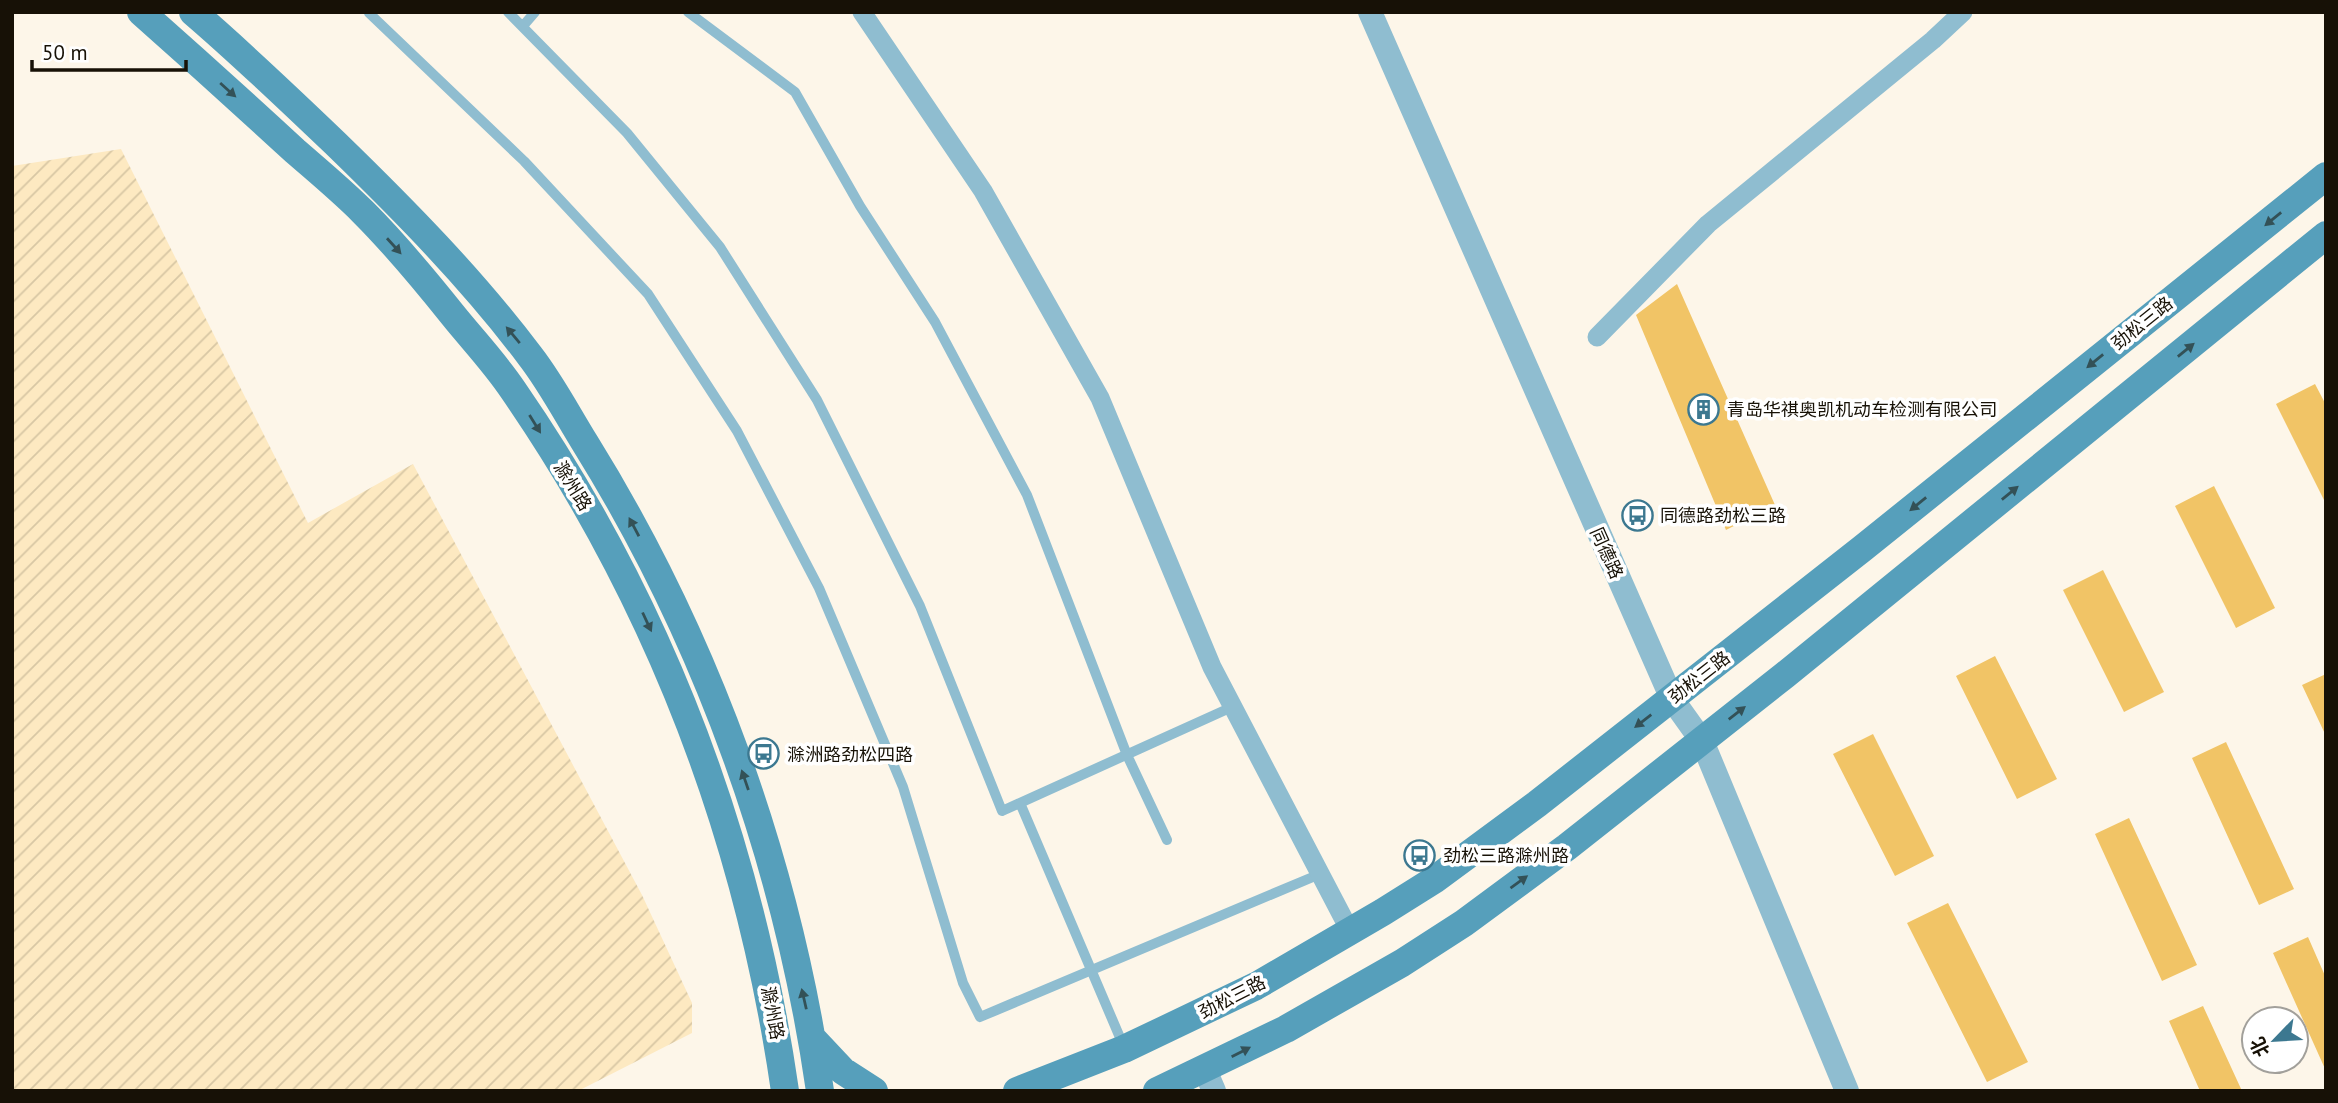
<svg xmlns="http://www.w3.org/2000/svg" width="2338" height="1103" font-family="'PT Sans','Noto Sans SC',sans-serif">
<defs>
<pattern id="industrial-furrows" width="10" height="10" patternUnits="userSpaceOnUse" patternTransform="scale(1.75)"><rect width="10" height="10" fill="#fde9c1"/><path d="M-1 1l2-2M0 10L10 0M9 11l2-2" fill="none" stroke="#d8c7a4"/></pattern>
</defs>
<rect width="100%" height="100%" fill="#fdf6e9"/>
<path fill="url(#industrial-furrows)" d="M121 149 308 523 413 464 642 895 692 1003V1033L578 1091H12V166Z"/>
<path fill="#f1c466" d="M1677 284 1775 505 1726 530 1636 315Z
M2315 384 2326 405V504L2276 404Z
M2214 486 2275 608 2236 628 2175 506Z
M2103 570 2164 692 2124 712 2063 590Z
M1995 656 2057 779 2017 799 1956 676Z
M2326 674V736L2302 685Z
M1873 734 1934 856 1895 876 1833 754Z
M2226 742 2294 889 2259 905 2192 758Z
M2129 818 2197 965 2162 981 2095 834Z
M1948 903 2028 1062 1987 1082 1907 923Z
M2308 937 2326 978V1071L2273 953Z
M2203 1006 2242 1091H2200L2169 1021Z"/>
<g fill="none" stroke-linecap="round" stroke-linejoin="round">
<path stroke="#8fbdd0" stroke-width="10" d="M508 12 627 133 720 247 817 400 920 606 1002 811 1232 707
M688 12 795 92 860 206 935 322 1027 495 1127 755 1167 840
M369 13 524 161 648 294 737 431 819 588 903 787 963 983 980 1017 1320 874
M523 26 535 12
M1020 803 1124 1047"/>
<path stroke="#8fbdd0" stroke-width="19" d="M862 12 983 191 1100 398 1212 667 1350 931
M1597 337 1708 224 1933 40 1963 12"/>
<path stroke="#8fbdd0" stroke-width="24" d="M1370 12 1672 699 1702 741 1847 1091
M1205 1070 1214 1091"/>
<path stroke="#569fbb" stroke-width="28" d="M141 12C193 58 244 104 295 151 318 171 341 190 363 212 395 244 424 279 452 314 472 339 495 363 513 390 660 603 748 835 785 1091
M193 12C242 54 288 98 335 143 404 210 472 279 530 356 551 383 567 414 585 443 707 639 787 862 820 1091
M812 1038 843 1071 874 1091
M1017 1091 1124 1049 1256 986 1383 912 1434 880 1537 804 1863 548 2326 176
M1157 1091 1286 1029 1402 963 1464 923 1567 847 1785 675 2326 235"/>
</g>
<defs><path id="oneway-solid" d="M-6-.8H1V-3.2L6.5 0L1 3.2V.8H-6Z" transform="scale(1.75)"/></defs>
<g fill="#335157">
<use href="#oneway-solid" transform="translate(228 90) rotate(42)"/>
<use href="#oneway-solid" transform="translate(2273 219) rotate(141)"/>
<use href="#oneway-solid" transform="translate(394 246) rotate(48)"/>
<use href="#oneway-solid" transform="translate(513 335) rotate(-130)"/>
<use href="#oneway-solid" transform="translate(2186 350) rotate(-39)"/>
<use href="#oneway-solid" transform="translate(2095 361) rotate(141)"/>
<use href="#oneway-solid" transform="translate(535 424) rotate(58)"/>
<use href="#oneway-solid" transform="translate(2010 493) rotate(-39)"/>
<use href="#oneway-solid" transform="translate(1918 504) rotate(141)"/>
<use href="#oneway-solid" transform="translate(634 527) rotate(-118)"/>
<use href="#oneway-solid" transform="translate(647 622) rotate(65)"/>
<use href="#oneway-solid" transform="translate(1737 713) rotate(-38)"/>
<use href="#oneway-solid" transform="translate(1643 721) rotate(142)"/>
<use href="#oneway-solid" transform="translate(745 780) rotate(-109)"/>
<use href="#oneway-solid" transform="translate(1519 882) rotate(-36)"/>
<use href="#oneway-solid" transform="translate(804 999) rotate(-103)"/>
<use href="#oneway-solid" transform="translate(1241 1052) rotate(-27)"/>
</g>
<defs>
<symbol id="building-ring" viewBox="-11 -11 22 22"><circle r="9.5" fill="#fff" stroke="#3c7890" stroke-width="1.5"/><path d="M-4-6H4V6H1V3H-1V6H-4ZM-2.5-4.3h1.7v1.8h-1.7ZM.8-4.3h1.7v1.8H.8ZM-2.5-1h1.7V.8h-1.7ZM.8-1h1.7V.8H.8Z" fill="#3c7890"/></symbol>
<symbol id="bus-ring" viewBox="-11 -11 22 22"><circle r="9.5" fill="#fff" stroke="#3c7890" stroke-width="1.5"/><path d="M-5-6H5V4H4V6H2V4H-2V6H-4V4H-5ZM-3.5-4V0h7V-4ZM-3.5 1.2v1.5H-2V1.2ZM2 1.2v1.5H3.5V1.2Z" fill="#3c7890"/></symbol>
</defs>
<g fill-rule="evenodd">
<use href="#building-ring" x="1686" y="392" width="35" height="35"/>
<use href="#bus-ring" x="1620" y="498" width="35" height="35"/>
<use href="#bus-ring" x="746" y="736" width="35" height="35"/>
<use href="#bus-ring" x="1402" y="838" width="35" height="35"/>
</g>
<g text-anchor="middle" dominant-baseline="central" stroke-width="7" stroke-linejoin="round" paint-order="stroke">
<g font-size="18" fill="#171106" stroke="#fff">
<text transform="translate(2142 323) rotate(-39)">劲松三路</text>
<text transform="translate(573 486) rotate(58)">滁州路</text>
<text transform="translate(1607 553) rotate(66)">同德路</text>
<text transform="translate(1699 677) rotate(-38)">劲松三路</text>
<text transform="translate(1232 997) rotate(-27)">劲松三路</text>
<text transform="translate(773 1013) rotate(79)">滁州路</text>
</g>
<g font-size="18" fill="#171106" stroke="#fff" text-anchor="start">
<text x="1727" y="409">青岛华祺奥凯机动车检测有限公司</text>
<text x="1660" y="515">同德路劲松三路</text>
<text x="787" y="754">滁洲路劲松四路</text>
<text x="1443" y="855">劲松三路滁州路</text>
</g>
</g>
<rect width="2338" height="1103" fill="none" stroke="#171106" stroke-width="28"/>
<g transform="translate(2275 1040) rotate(245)"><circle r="33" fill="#ffffff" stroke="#a2a09b" stroke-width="2"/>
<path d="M0-5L12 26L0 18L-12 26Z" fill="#3c7890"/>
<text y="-10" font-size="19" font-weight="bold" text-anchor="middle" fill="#171106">北</text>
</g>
<path d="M32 60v10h154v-10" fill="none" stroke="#171106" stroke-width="3.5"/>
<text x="42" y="60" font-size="21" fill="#171106" stroke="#ffffff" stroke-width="5" paint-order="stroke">50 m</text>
</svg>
